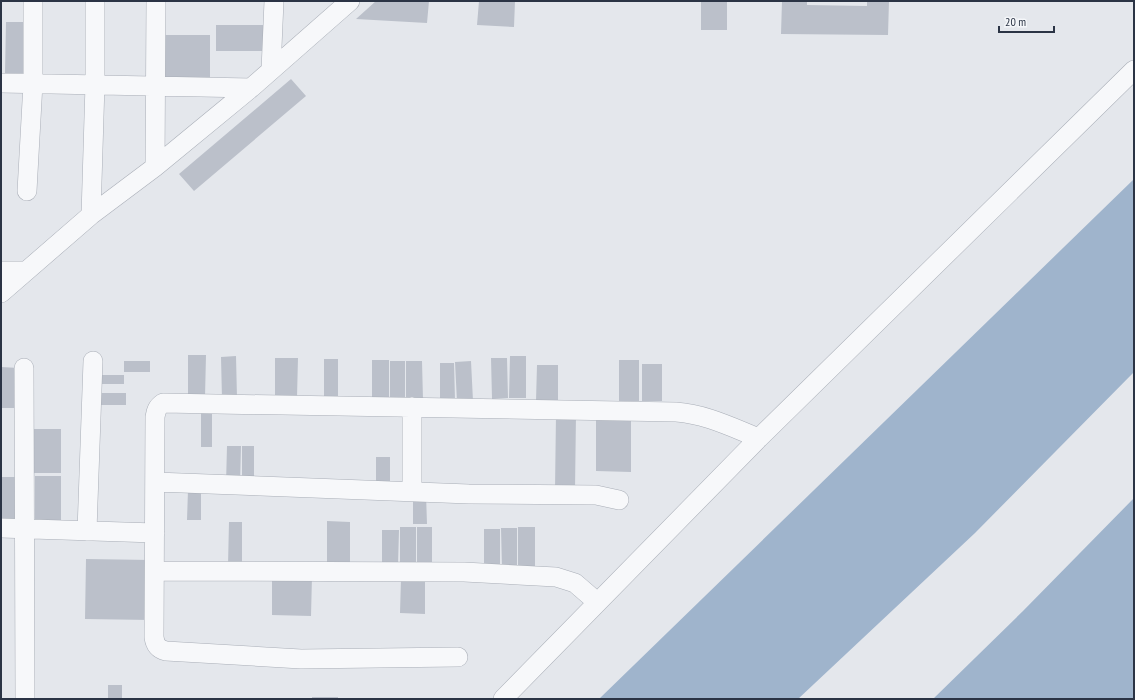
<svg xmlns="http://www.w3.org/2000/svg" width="1135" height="700" font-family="'PT Sans Narrow',sans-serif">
<rect width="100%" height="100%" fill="#e4e7ec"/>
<path fill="#9fb4cc" d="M1134 179V372L975 533 798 699H599Z
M1134 498V699H933L1023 611Z"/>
<path fill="#bbc0ca" d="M376 1H429L427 23 356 19Z
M479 1H515L514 27 477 25Z
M701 1H727V30H701Z
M782 1H807V5L867 6V1H889L888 35 781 34Z
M6 22H30L29 73H5Z
M216 25H267V51H216Z
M161 35H210V79H161Z
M291 79 306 96 194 191 179 174Z
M188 355H206L205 397H188Z
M236 356 237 398 222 399 221 357Z
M510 356H526V398H509Z
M275 358H298L297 397 275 396Z
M491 358H507L508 398 492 399Z
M324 359H338V397H324Z
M372 360H389V402H372Z
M619 360H639V401H619Z
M124 361H150V372H124Z
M390 361H405V402H390Z
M406 361H422L423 400H406Z
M471 361 473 401 457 402 455 362Z
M440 363H454L455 400 440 401Z
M642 364H662V401H642Z
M537 365H558V401H536Z
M1 367 19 368V408H1Z
M98 375H124V384H98Z
M101 393H126V405H101Z
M201 411H212V447H201Z
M556 414H576L575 490H555Z
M596 416H631V472L596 471Z
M34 429H61V473H34Z
M227 446H241L240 484H226Z
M242 446H254V482H242Z
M376 457H390V488H376Z
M35 476H61V522H35Z
M1 477H18L19 525H1Z
M188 490H201V520H187Z
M413 494H426L427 524H413Z
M327 521 350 522V567H327Z
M229 522H242V565H228Z
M400 527H416V566H400Z
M417 527H432V566H417Z
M518 527H535V567H518Z
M501 528H517V568H502Z
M484 529H500V568H484Z
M382 530H399L398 565H382Z
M86 559 151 560 150 620 85 619Z
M272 575 312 576 311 616 272 615Z
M401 579H425V614L400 613Z
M108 685H122V699H108Z
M312 697H338V699H312Z"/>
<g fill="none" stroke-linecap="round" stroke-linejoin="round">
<defs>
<path id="minor" d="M271 70 274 1
M1 83 251 88
M155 167 156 1
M27 191 33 83V1
M91 215 95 84V1
M1 271H26
M1 293 91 215 155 167 251 88 350 1
M24 368 25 699
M412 407V492
M155 482 469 494 596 495 619 500
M1 528 155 533
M87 531 93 361
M155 571 464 572 556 577 575 583 597 602
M458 657 301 659 166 651C158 649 155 645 154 637L155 417C156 411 157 407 163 403L676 412C705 414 731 427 759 438
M503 699 759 438 1134 70"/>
</defs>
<use href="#minor" stroke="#a9aeb7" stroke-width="20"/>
<use href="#minor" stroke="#f7f8fa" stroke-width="19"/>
</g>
<rect width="1135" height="700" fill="none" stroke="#2b3445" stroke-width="4"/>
<path d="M999 26v6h55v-6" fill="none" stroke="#2b3445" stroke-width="2"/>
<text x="1005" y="26" font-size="12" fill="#2b3445" stroke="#f4f6f9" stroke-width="3" paint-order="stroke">20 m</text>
</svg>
